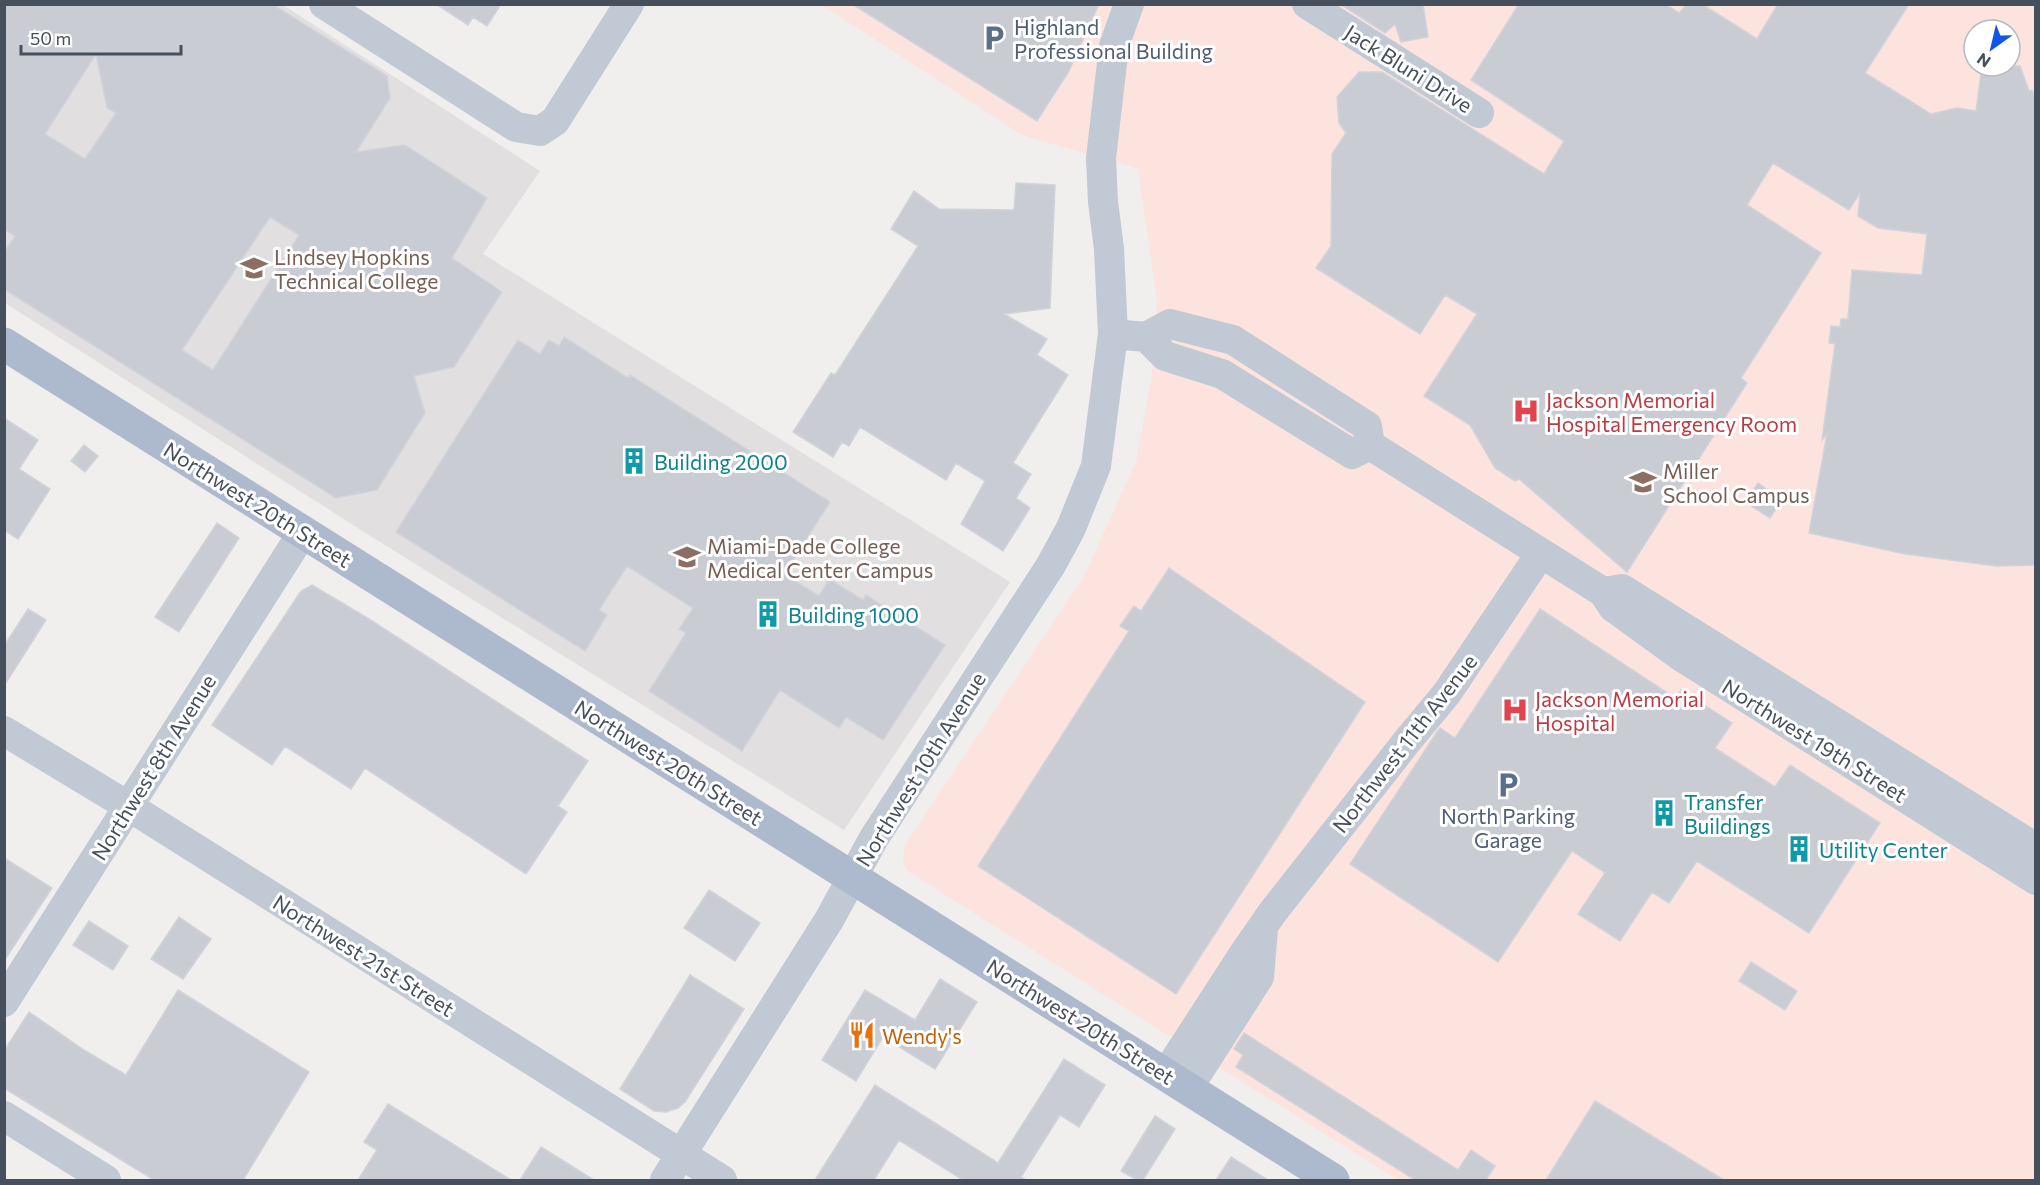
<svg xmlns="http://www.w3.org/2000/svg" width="2040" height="1185" font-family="Commissioner,sans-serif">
<rect width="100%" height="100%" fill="#f1eeee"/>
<path fill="#e2dfe0" d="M4 5H283L540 171 483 254 1010 582 844 830 364 532 5 303Z"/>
<path fill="#fce3dd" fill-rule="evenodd" d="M822 5H2035V1180H1398L909 872 904 866 903 858 906 843 1084 576 1136 462 1152 374 1157 301 1138 169 1022 135ZM1974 30H2010V66H1974Z"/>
<path fill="#caccd4" stroke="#d2d3da" stroke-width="1.5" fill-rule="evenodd" d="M4 4H272L387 76 390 98 356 152 405 145 487 198 452 258 502 292 454 367 414 376 425 413 377 490 336 498 4 289V252L15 236 4 229ZM96 54 107 108 116 113 85 159 45 134ZM270 217 299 235 213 370 182 350Z
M436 4H501L487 26 473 17 468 25Z
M852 4H1099L1069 71 1037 121Z
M1340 4H1423L1428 37 1401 42 1395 24 1385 33Z
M1519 4H1665L1679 13 1687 4H1702L1757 39 1778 4H1909L1865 73 1931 114 1957 108 1976 111 1982 66H2020L2029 91 2032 90 2036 100V565L1996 566 1905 554 1809 533 1827 434 1822 440 1835 344 1829 343 1831 326 1840 327 1841 319H1848L1852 270 1922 275 1927 234 1878 228 1858 216 1860 193 1849 210 1773 163 1747 205 1821 253 1741 378 1747 383 1627 572 1519 479 1515 481 1495 468 1470 425 1424 396 1477 314 1445 295 1420 334 1316 268 1331 246 1332 154 1346 133 1339 123 1337 97 1359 72H1382L1544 174 1564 141 1471 80Z
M1016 183 1055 185 1050 308 1004 314 1047 339 1037 355 1068 375 1013 463 1031 474 1016 498 1030 508 1003 551 961 524 985 481 956 463 946 480 860 427 849 446 842 442 833 457 793 432 831 373 835 375 918 246 891 229 914 191 939 209 1014 210Z
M564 337 628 378 630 375 830 502 784 574 819 596 829 579 863 600 866 595 945 645 883 740 846 717 839 728 780 690 742 751 649 691 686 633 679 629 693 608 627 566 599 610 607 615 585 651 396 532 518 340 540 354 549 340 559 346Z
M4 418 38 440 19 469 50 489 18 539 4 530Z
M84 445 98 456 85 472 71 461Z
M1758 483 1782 500 1770 518 1745 502Z
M217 523 239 538 179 632 155 617Z
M1169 568 1365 702 1176 994 978 866 1129 631 1120 626 1134 606 1141 611Z
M312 585 369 619 588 761 558 806 567 812 526 874 365 768 351 789 285 746 272 765 212 725 301 591Z
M28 609 46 620 4 686V646Z
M1540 609 1675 698 1681 690 1732 723 1715 748 1775 787 1790 765 1880 823 1809 933 1697 861 1669 903 1652 892 1620 941 1578 914 1605 873 1572 851 1498 962 1350 864 1437 732 1440 728 1455 738Z
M4 858 52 888 4 961Z
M709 890 760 923 735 961 684 928Z
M179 917 211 939 183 979 151 959Z
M89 921 128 946 113 970 73 945Z
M1751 962 1797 991 1785 1010 1739 981Z
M690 975 744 1009 685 1102 678 1108 666 1112 654 1111 620 1089Z
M940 979 977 1002 935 1069 883 1037 856 1081 822 1060 865 990 915 1020Z
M178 990 309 1072 243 1180H154L4 1088V1051L29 1012 84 1050 126 1075Z
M1244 1033 1458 1170 1471 1150 1495 1166 1486 1180H1415L1236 1067 1243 1055 1234 1049Z
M1064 1059 1105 1085 1079 1127 1060 1115 1021 1177 1026 1180H963L899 1140 874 1180H815L875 1085 998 1163Z
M1595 1101 1724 1180H1546Z
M388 1104 511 1180H358L377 1150 364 1142Z
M1155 1116 1175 1129 1143 1180H1137L1121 1171Z
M541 1147 594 1180H520Z
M1231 1157 1268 1180H1216Z"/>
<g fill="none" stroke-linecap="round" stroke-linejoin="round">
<path stroke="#c1c9d4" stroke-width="30" d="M324 4 516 127 540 131 555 121 629 4
M1307 4 1479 113
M1113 334 1146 337 1170 324 1233 340 1367 426 1370 445
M1146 337 1165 356 1222 374 1352 454 1370 445
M1370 445 1603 592 1613 607 1682 657 2036 880
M1603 592 1622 589 2036 848
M4 731 128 806 722 1180
M4 1002 303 532
M1166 1074 1245 952 1272 913 1408 740 1447 693 1541 553
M1188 1088 1259 977 1263 929
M4 1116 106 1180
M665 1180 829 920 874 838 1051 565 1071 528 1096 466 1113 334 1109 249 1103 202 1101 158 1114 46 1129 4"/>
<path stroke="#adbace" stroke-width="33" d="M4 344 1333 1180"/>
</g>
<defs>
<symbol id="parking-bare" viewBox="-9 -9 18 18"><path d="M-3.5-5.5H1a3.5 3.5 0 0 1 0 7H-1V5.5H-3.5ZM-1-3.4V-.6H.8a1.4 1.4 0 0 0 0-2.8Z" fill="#5c6f8a" stroke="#fff" stroke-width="2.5" paint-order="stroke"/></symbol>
<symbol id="university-bare" viewBox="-9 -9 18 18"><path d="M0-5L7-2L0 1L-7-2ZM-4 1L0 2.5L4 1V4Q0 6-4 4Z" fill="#8d6e63" stroke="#fff" stroke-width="2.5" paint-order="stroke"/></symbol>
<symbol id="hospital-bare" viewBox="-9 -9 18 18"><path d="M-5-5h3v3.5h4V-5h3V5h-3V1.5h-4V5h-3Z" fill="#e0444e" stroke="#fff" stroke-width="2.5" paint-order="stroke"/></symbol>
<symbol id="building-bare" viewBox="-9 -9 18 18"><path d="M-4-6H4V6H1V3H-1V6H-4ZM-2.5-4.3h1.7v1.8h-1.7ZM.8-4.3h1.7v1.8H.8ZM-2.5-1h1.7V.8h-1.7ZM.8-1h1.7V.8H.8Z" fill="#0f9aa8" stroke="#fff" stroke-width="2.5" paint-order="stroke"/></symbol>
<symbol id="restaurant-bare" viewBox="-9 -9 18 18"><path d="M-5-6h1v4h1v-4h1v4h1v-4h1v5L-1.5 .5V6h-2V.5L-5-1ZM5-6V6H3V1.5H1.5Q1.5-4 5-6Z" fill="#e8710a" stroke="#fff" stroke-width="2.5" paint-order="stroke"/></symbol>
</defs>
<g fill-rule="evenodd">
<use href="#parking-bare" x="975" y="19" width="38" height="38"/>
<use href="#university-bare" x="235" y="249" width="38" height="38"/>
<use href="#hospital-bare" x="1507" y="392" width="38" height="38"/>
<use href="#building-bare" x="615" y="442" width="38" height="38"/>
<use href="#university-bare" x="1624" y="463" width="38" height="38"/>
<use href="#university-bare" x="668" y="538" width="38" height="38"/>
<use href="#building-bare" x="749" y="595" width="38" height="38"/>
<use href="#hospital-bare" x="1496" y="691" width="38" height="38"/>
<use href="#parking-bare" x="1489" y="766" width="38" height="38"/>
<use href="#building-bare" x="1645" y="794" width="38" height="38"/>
<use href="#building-bare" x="1780" y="830" width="38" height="38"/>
<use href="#restaurant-bare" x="843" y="1016" width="38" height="38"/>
</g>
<g text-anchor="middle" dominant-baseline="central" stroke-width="6" stroke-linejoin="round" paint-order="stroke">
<g font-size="21" fill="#4e5e75" stroke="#fff" text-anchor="start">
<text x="1014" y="26">Highland<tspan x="1014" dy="24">Professional Building</tspan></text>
<text x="1508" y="815" text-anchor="middle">North Parking<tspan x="1508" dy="24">Garage</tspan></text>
</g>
<g font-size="21" fill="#464f5c" stroke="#fff">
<text transform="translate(1409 68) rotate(32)">Jack Bluni Drive</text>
<text transform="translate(258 504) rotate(32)">Northwest 20th Street</text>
<text transform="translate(1815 740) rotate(32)">Northwest 19th Street</text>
<text transform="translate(1404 743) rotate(-52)">Northwest 11th Avenue</text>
<text transform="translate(669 762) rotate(32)">Northwest 20th Street</text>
<text transform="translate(153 767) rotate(-58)">Northwest 8th Avenue</text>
<text transform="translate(920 769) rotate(-58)">Northwest 10th Avenue</text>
<text transform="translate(364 955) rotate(32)">Northwest 21st Street</text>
<text transform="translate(1081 1021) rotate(32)">Northwest 20th Street</text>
</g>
<g font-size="21" fill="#785e54" stroke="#fff" text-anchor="start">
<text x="274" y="256">Lindsey Hopkins<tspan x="274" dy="24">Technical College</tspan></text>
<text x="1663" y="470">Miller<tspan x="1663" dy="24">School Campus</tspan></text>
<text x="707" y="545">Miami-Dade College<tspan x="707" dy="24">Medical Center Campus</tspan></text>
</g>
<g font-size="21" fill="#be3a42" stroke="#fff" text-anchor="start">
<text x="1546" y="399">Jackson Memorial<tspan x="1546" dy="24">Hospital Emergency Room</tspan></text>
<text x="1535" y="698">Jackson Memorial<tspan x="1535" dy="24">Hospital</tspan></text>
</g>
<g font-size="21" fill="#0d838f" stroke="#fff" text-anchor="start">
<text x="654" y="461">Building 2000</text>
<text x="788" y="614">Building 1000</text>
<text x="1684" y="801">Transfer<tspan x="1684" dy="24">Buildings</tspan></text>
<text x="1819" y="849">Utility Center</text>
</g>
<g font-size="21" fill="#c56008" stroke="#fff" text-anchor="start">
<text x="882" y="1035">Wendy's</text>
</g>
</g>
<rect width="2040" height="1185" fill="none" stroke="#464f5c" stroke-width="12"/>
<g transform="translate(1992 48) rotate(214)"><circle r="28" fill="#ffffff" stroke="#b5b9be" stroke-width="1.5"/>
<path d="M0-4.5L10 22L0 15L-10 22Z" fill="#1256e7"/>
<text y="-9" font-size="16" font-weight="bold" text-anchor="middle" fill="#464f5c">N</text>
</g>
<path d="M21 45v9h160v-9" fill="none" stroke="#464f5c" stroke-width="3"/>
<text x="30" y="45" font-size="18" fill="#464f5c" stroke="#ffffff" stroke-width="4.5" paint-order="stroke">50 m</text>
</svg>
